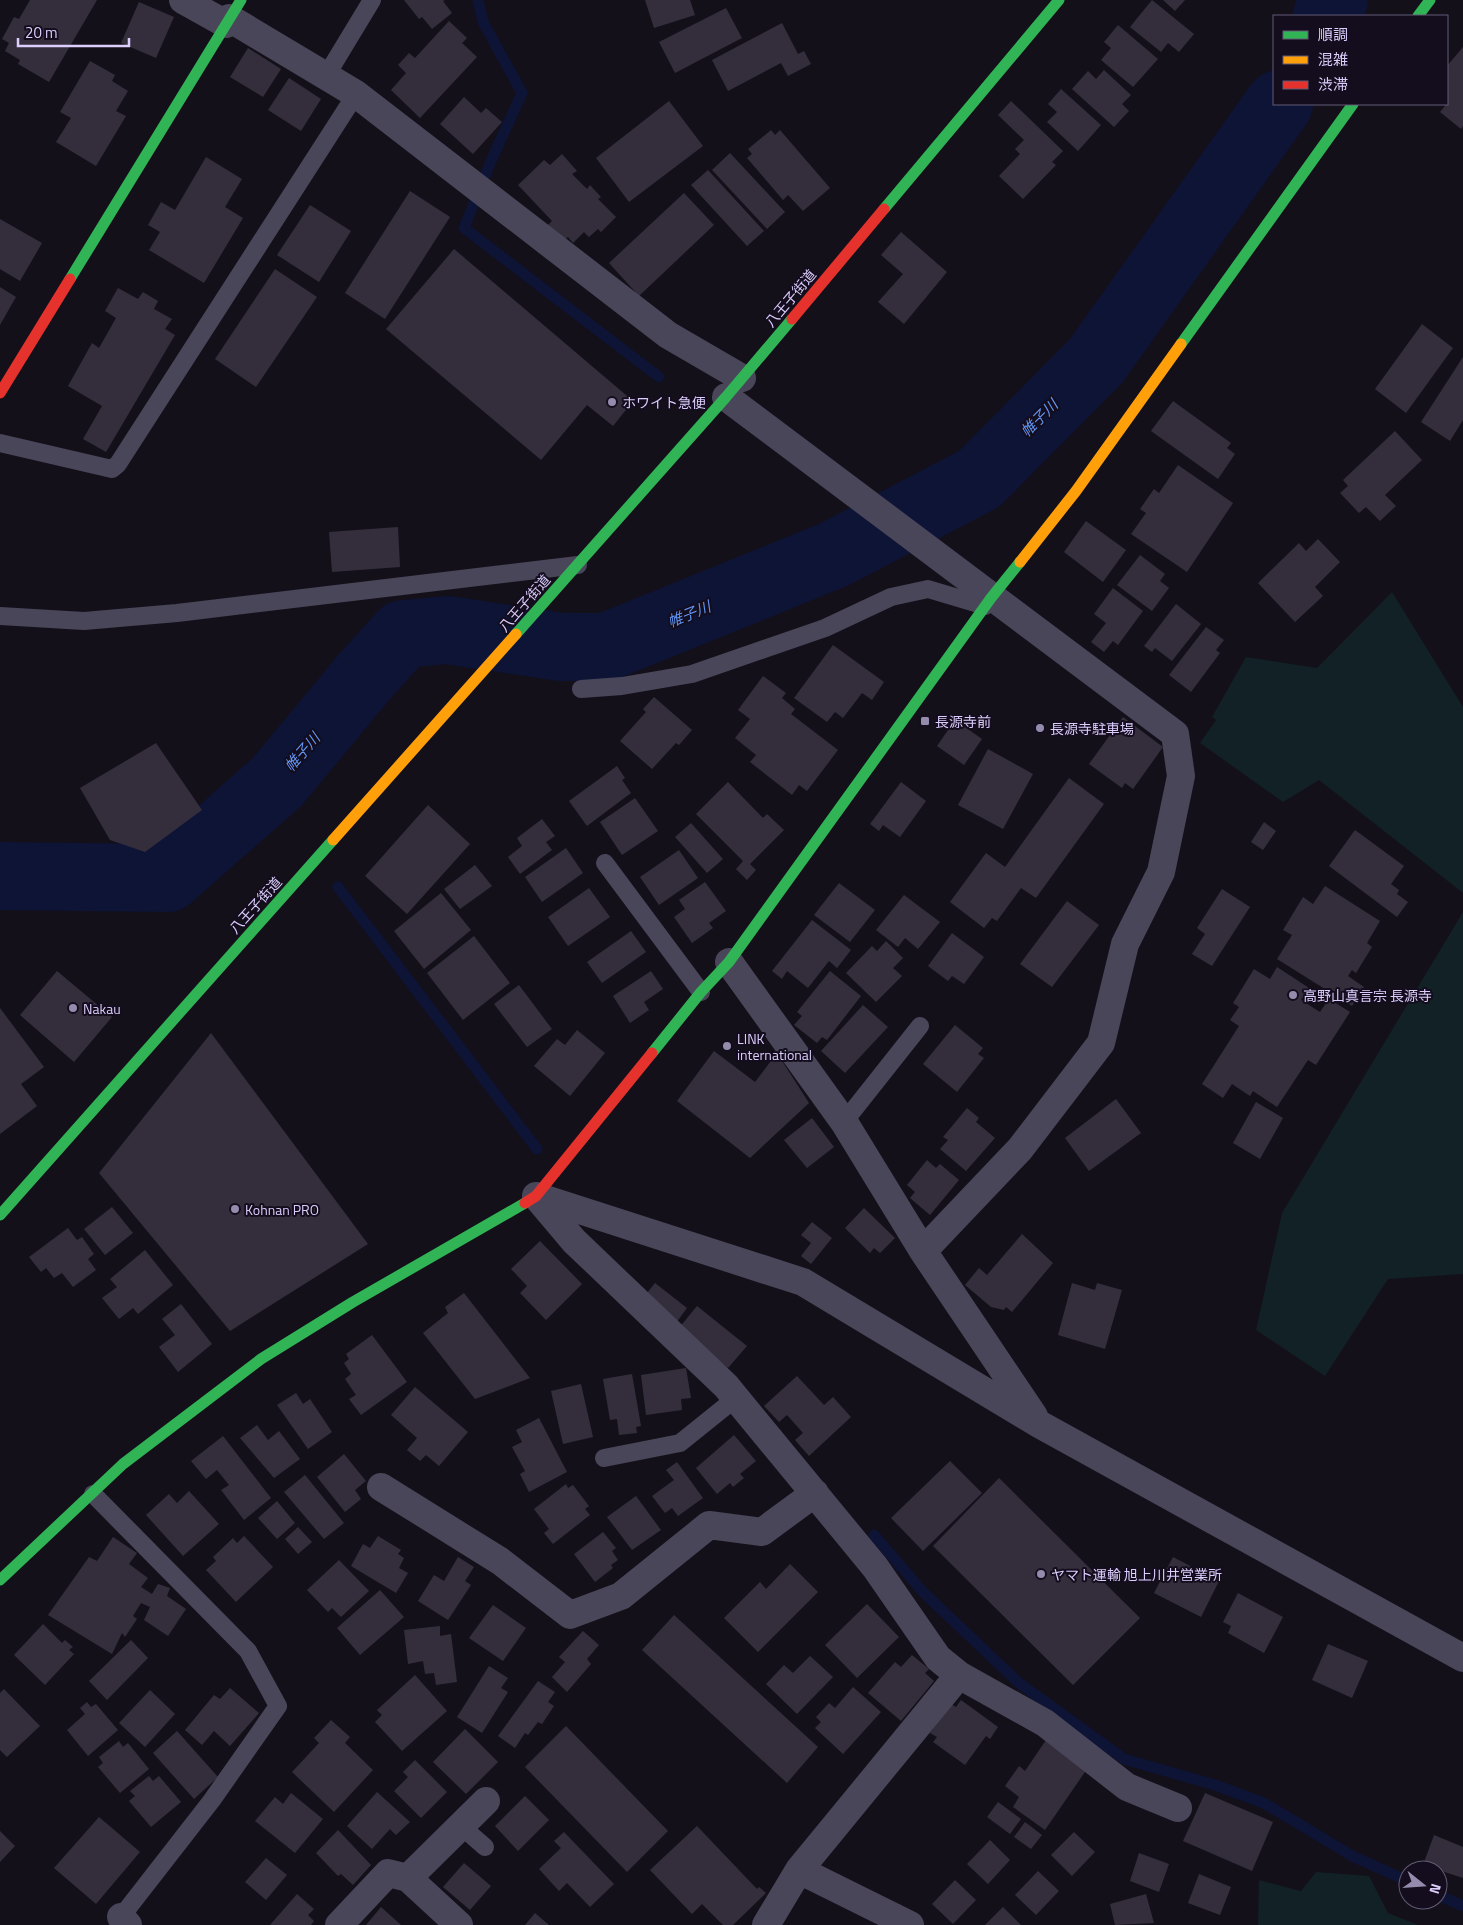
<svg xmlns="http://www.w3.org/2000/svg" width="1463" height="1925" font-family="'Titillium Web','Noto Sans JP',sans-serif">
<rect width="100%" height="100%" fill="#14101a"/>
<path fill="#112125" d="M1392 592 1463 707V893L1319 780 1283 802 1200 743 1216 720 1212 717 1246 657 1317 668Z
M1463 912V1274L1388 1279 1325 1376 1256 1330 1282 1213Z
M1316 1872 1369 1876 1388 1913 1418 1925H1258L1259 1880 1301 1891Z"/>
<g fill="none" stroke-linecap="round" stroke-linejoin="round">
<path stroke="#0d1435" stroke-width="11" d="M478 0 483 22 522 93 491 161 464 228 659 377
M818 538 833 555
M338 887 537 1149
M874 1535 923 1592 1019 1683 1124 1759 1215 1785 1264 1803 1354 1857 1408 1881
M1438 1895 1463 1906"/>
<path stroke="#0d1435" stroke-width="68" d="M1327 16 1334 0
M0 876 168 878 277 782 365 676 403 634 447 630 561 647H606L833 555 979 479 1096 361 1279 104"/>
</g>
<path fill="#342e3c" d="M30 0H97L49 82 18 64 20 60 5 51 9 43 2 39 14 17 19 19Z
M404 0H445L443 1 452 13 432 29 422 17 419 19Z
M645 0H690L695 15 654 28Z
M1152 0 1194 34 1179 52 1168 43 1161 52 1130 27Z
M1163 0H1185L1175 11Z
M139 2 174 17 156 58 121 43Z
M726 8 742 38 675 73 659 42Z
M449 21 467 38 462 43 477 57 420 118 391 90 406 73 398 65 409 53 415 58Z
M782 23 798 54 804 51 811 64 788 76 781 63 728 91 712 60Z
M1118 25 1158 59 1133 87 1101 60 1111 48 1104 42Z
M1463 47V126L1461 129 1440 112 1445 106 1442 104H1447V66Z
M248 48 281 69 263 97 230 77Z
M90 61 115 75 112 81 128 91 116 111 126 116 96 166 56 142 71 118 60 112Z
M1104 70 1131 95 1122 104 1129 111 1114 127 1072 89 1088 71 1096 79Z
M289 78 321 99 301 131 268 110Z
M1061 89 1101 125 1078 151 1047 122 1057 112 1048 104Z
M464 97 481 113 486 108 502 122 473 154 440 124Z
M669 101 703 146 629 202 596 158Z
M1011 101 1063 151 1052 162 1056 165 1023 199 999 176 1020 154 1015 149 1024 140 998 115Z
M771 130 775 135 780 130 830 188 803 211 788 195 783 200 747 158 752 154 748 149Z
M730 153 785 212 767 229 712 170Z
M562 154 577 171 572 174 587 189 590 185 601 197 598 199 616 217 601 232 598 229 589 237 584 232 573 243 568 237 558 245 544 229 552 221 518 185 544 160 550 165Z
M206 157 242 179 225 207 243 218 204 283 149 250 160 232 148 225 161 202 175 210Z
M708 170 764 231 747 246 691 185Z
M410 191 450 217 385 319 345 293Z
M684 193 714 225 639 296 609 263Z
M310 205 351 231 319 282 277 255Z
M0 219 42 243 20 281 0 269Z
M901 232 947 272 904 324 878 302 903 274 881 255Z
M454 249 633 401 613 426 587 405 541 460 386 329Z
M275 269 317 297 256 387 215 359Z
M0 287 16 297 0 325Z
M118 288 138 299 143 292 158 301 154 309 172 319 165 329 175 335 106 452 83 439 102 406 68 386 92 343 99 348 116 318 105 311Z
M1422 324 1453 348 1406 413 1375 389Z
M1463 357V420L1450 441 1421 422Z
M1173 401 1231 443 1227 448 1235 454 1218 479 1151 431Z
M1395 431 1422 460 1385 495 1396 506 1380 521 1366 507 1359 513 1340 493 1348 486 1343 480Z
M1178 465 1233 503 1187 572 1131 534 1146 513 1140 509 1154 489 1159 493Z
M1086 521 1126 550 1103 582 1064 552Z
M398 527 400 567 332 572 329 532Z
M1318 539 1340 562 1315 587 1323 596 1295 622 1258 583 1299 543 1306 551Z
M1140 555 1165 574 1160 581 1169 588 1152 611 1117 585Z
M1113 588 1143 611 1118 645 1113 641 1104 652 1091 642 1106 623 1094 614Z
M1176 604 1201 624 1172 661 1155 648 1152 652 1144 646Z
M1206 627 1224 640 1216 650 1220 653 1191 692 1169 675Z
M833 645 884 682 872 700 862 693 843 718 835 712 827 722 794 698Z
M763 676 786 693 782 698 795 709 791 714 838 750 807 791 799 785 792 795 750 762 756 755 735 738 750 719 738 710Z
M654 697 692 730 679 745 676 743 652 769 620 741 646 712 643 709Z
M1123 717 1163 747 1133 789 1125 783 1122 788 1089 764Z
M955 720 982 739 964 765 937 746Z
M156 743 202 810 145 852 110 840 80 788Z
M988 749 1033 774 1003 829 958 805Z
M617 766 625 778 622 780 631 793 587 826 569 801Z
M1069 778 1104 804 1036 898 1021 888 997 921 992 918 984 928 950 902 986 853 1005 867Z
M728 782 763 818 767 814 784 830 750 864 756 870 747 880 736 869 743 861 696 814Z
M901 782 926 801 900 837 883 825 879 831 870 824Z
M635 798 658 831 622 855 600 822Z
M428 805 470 844 407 914 365 876Z
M542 819 555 836 546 842 552 850 520 874 508 857 522 846 517 838Z
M1264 822 1276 831 1263 850 1251 842Z
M691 823 723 859 707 873 675 837Z
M1355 830 1404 866 1391 884 1399 890 1397 894 1408 902 1397 917 1329 866Z
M566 848 583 873 542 902 525 877Z
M679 850 698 878 659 905 640 877Z
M475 865 492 886 460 909 444 889Z
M705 882 726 911 709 923 713 928 692 943 674 917 685 909 679 900Z
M839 883 875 910 850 942 814 915Z
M1325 886 1380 921 1367 943 1372 947 1356 973 1352 970 1348 976 1364 987 1352 1006 1277 959 1292 935 1283 930 1303 897 1313 904Z
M589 888 610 917 568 946 548 917Z
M1222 889 1250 907 1212 966 1192 954 1205 934 1197 928Z
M441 893 471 930 424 969 394 931Z
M904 895 940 922 918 949 905 938 898 947 876 930Z
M1067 901 1099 925 1052 987 1020 964Z
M812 920 851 950 837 968 829 961 808 988 787 971 782 979 772 971Z
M631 931 646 952 602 983 587 962Z
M952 933 984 957 964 984 952 976 948 981 928 966Z
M474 936 510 983 463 1020 427 973Z
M886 941 903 958 893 968 902 976 876 1002 846 973 872 946 877 951Z
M1277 967 1309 988 1301 1000 1320 1012 1329 999 1350 1012 1316 1065 1308 1060 1277 1107 1253 1091 1250 1096 1232 1084 1223 1098 1202 1084 1239 1026 1230 1020 1239 1007 1233 1003 1254 969 1270 979Z
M57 971 112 1017 74 1062 20 1015Z
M651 971 663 989 644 1002 649 1010 630 1023 613 996Z
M830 971 861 996 827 1040 822 1037 817 1043 794 1025 802 1016 797 1012Z
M519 985 552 1029 527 1047 494 1004Z
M863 1005 888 1027 845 1073 821 1051Z
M0 1008 44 1067 21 1084 37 1106 0 1134Z
M955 1025 983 1048 978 1054 984 1058 957 1092 923 1064Z
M577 1030 605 1053 570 1096 534 1066 557 1039 565 1045Z
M211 1033 368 1244 230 1331 99 1173Z
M714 1051 755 1082 777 1053 809 1103 750 1158 677 1101Z
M1116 1099 1141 1133 1089 1171 1065 1138Z
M1256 1102 1283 1118 1260 1159 1233 1143Z
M967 1108 979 1118 976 1122 995 1138 966 1171 940 1149 948 1140 943 1137Z
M812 1118 834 1147 807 1168 784 1140Z
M927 1160 936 1168 940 1164 959 1180 930 1215 910 1198 915 1192 907 1185Z
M112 1207 133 1233 105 1255 84 1229Z
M864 1208 895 1238 880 1253 874 1248 870 1253 845 1228Z
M812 1222 832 1238 811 1264 801 1256 811 1243 801 1235Z
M68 1228 77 1240 82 1237 94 1254 88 1259 96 1270 73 1287 62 1273 54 1278 46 1268 41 1272 29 1257Z
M1022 1234 1053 1263 1012 1312 1006 1307 1004 1310 991 1307 965 1285 979 1268 987 1275Z
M540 1241 582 1284 546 1320 520 1293 527 1286 511 1269Z
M145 1250 173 1285 138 1314 133 1308 119 1319 102 1298 117 1287 110 1279Z
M655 1283 687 1308 676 1323 643 1298Z
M1072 1283 1095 1290 1097 1283 1122 1290 1105 1349 1058 1335Z
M464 1293 530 1378 475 1399 423 1333 448 1313 445 1307Z
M181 1304 212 1344 178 1372 159 1347 175 1335 162 1319Z
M697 1306 747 1346 728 1368 679 1328Z
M372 1335 407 1382 361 1415 349 1399 356 1395 345 1379 351 1374 344 1363 349 1359 346 1354Z
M686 1368 691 1398 681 1399 682 1410 646 1415 641 1375Z
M632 1374 641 1426 636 1427 637 1433 619 1435 617 1419 610 1420 603 1379Z
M797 1376 824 1405 833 1397 851 1417 809 1456 795 1440 803 1433 787 1415 779 1422 764 1406Z
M581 1384 593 1437 563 1444 551 1391Z
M415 1387 468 1432 439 1466 426 1455 420 1461 407 1450 417 1438 391 1415Z
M296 1393 303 1404 310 1399 332 1432 308 1449 277 1405Z
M539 1418 567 1472 529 1492 520 1474 525 1471 512 1447 522 1442 516 1430Z
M257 1425 268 1440 279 1431 300 1459 274 1478 240 1438Z
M734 1435 756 1461 740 1474 744 1478 733 1487 730 1483 717 1494 696 1468Z
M223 1436 271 1498 244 1520 221 1490 229 1485 217 1470 206 1479 191 1461Z
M344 1454 366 1481 355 1490 361 1499 345 1512 317 1477Z
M950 1461 982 1493 923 1551 891 1518Z
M677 1462 703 1498 678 1516 672 1508 665 1513 652 1496 674 1480 666 1470Z
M305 1475 344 1523 324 1539 284 1492Z
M999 1478 1140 1618 1073 1685 933 1546Z
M566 1484 568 1488 573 1485 589 1506 585 1509 590 1515 553 1544 544 1533 549 1529 534 1509Z
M189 1491 219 1524 183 1556 146 1515 169 1494 177 1503Z
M636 1496 661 1530 632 1550 607 1517Z
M277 1501 295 1523 277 1539 258 1518Z
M298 1527 312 1542 298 1554 285 1539Z
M603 1532 616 1548 612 1551 618 1560 611 1565 613 1568 595 1582 574 1554Z
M244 1536 273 1567 236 1602 206 1570 216 1561 213 1557 233 1538 237 1543Z
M378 1536 401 1550 398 1554 404 1558 399 1568 408 1573 396 1593 351 1566 363 1544 370 1548Z
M113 1537 137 1553 129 1564 148 1578 141 1587 152 1594 158 1584 170 1588 167 1596 186 1609 168 1636 144 1620 150 1607 141 1603 133 1616 137 1619 125 1637 122 1633 112 1654 48 1615 89 1557 97 1561Z
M458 1557 474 1567 465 1581 471 1585 448 1620 418 1601 434 1575 444 1581Z
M1173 1557 1219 1581 1201 1617 1154 1593Z
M339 1560 369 1591 341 1617 332 1608 328 1612 307 1590Z
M790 1564 818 1592 758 1652 724 1618 760 1582 766 1589Z
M380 1590 404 1617 360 1655 337 1628Z
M1238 1593 1283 1617 1264 1653 1228 1633 1231 1626 1223 1622Z
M867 1604 899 1637 857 1678 825 1645Z
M493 1605 526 1628 503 1661 469 1638Z
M674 1615 818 1747 787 1783 642 1650Z
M43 1624 62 1643 65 1640 73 1647 69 1650 74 1654 45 1685 14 1655Z
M440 1626V1636L451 1634 457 1682 436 1685 434 1673 425 1674 423 1661 408 1664 404 1630Z
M583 1631 599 1645 587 1659 591 1664 567 1692 552 1677 565 1662 559 1657Z
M131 1640 148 1658 107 1700 89 1681Z
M1328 1644 1368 1661 1352 1698 1312 1680Z
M912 1655 929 1669 925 1673 934 1681 901 1721 868 1693 895 1662 901 1667Z
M810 1656 833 1677 797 1714 766 1684 784 1665 793 1673Z
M489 1666 508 1678 501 1688 508 1692 482 1733 457 1717Z
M415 1675 447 1711 402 1751 375 1722 382 1715 377 1710Z
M538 1681 555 1692 548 1702 554 1706 542 1724 538 1722 528 1735 525 1733 515 1748 498 1736Z
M853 1687 881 1712 843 1754 815 1728 821 1722 816 1717 829 1703 835 1708Z
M230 1688 259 1713 230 1746 214 1731 202 1745 185 1730 214 1695 220 1699Z
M4 1689 40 1726 7 1757 0 1750V1693Z
M150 1690 175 1714 145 1747 119 1723Z
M961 1700 998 1727 990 1739 986 1736 965 1765 933 1742 937 1737 930 1733 951 1704 956 1707Z
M87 1702 91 1707 96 1704 118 1730 88 1756 67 1730 85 1714 80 1708Z
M331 1720 350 1737 345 1743 373 1770 334 1812 292 1772 319 1743 314 1738Z
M566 1726 668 1831 627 1872 525 1767Z
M465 1729 498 1762 466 1794 433 1762Z
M177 1731 218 1777 194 1799 153 1753Z
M1046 1740 1087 1769 1045 1830 1013 1807 1019 1797 1005 1786 1019 1766 1025 1771Z
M119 1741 123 1747 128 1743 149 1769 120 1793 98 1767 103 1763 99 1757Z
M415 1760 447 1792 421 1818 394 1791 408 1777 403 1772Z
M149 1776 153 1781 159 1776 181 1802 151 1827 129 1801 135 1796 130 1791Z
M377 1792 410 1822 396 1835 390 1829 372 1849 347 1826Z
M291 1793 323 1819 295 1853 255 1821 275 1797 283 1804Z
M1205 1793 1273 1822 1252 1871 1183 1841Z
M525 1796 549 1820 518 1851 495 1826Z
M998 1802 1021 1819 1010 1834 987 1817Z
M99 1817 140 1852 96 1904 54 1868Z
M1025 1822 1042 1835 1031 1849 1014 1837Z
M697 1826 757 1889 759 1887 766 1893 733 1925H723L702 1904 692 1914 650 1870Z
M338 1830 371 1865 353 1885 341 1874 338 1876 316 1853Z
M0 1831 15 1846 0 1862Z
M564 1832 614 1884 590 1907 567 1883 559 1891 539 1869 561 1848 554 1841Z
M1074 1832 1095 1852 1072 1876 1051 1855Z
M1434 1835 1463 1847V1878L1423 1865Z
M990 1840 1010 1860 988 1884 967 1864Z
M1139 1853 1169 1864 1159 1892 1130 1881Z
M266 1858 287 1875 266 1900 245 1882Z
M464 1863 491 1886 470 1910 443 1887Z
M1038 1871 1059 1891 1036 1915 1015 1895Z
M1199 1874 1231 1887 1220 1915 1188 1903Z
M955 1880 976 1900 953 1924 932 1904Z
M297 1894 314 1909 308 1915 314 1921 311 1925H270Z
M1146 1894 1154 1923 1115 1925 1110 1904Z
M381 1907 401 1925H366Z
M1003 1907 1021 1925H985Z
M535 1913 549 1925H525Z"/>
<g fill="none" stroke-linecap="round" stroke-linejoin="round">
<path stroke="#4a465a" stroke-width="18" d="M326 76 372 0
M0 443 112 469 118 464 356 94
M0 616 84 621 177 613 578 565
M581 689 622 686 692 674 825 628 891 597 928 589 985 606
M605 863 701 992
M844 1122 920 1026
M604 1458 680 1443 736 1398
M93 1494 248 1651 278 1706 212 1800 121 1917
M461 1826 485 1847"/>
<path stroke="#4a465a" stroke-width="28" d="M183 0 226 24
M229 18 356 94 668 335 742 378
M726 397 1175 734 1181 776 1161 872 1125 944 1101 1043 1020 1149 923 1251
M729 962 844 1122 923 1251 1034 1416
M536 1196 803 1282 1039 1424 1463 1658
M536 1196 574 1241 726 1386 875 1567 938 1658 959 1675 1045 1723 1127 1787 1178 1808
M381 1487 500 1561 570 1615 621 1596 709 1525 762 1532 815 1493
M799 1870 910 1925
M408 1878 459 1925
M121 1917 128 1925
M339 1925 388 1873 408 1878 486 1801
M766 1925 799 1870 959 1675"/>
<path stroke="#30b455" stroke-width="11" d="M1418 16 1430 0
M884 209 1059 0
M70 279 241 0
M1181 344 1353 104
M516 634 726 397 792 319
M652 1053 701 992 729 962 991 598 1020 562
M0 1215 333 840
M0 1580 123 1464 261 1359 353 1302 525 1203"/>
<path stroke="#ff9f0a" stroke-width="11" d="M1020 562 1076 491 1181 344
M333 840 516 634"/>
<path stroke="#e5322d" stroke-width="11" d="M792 319 884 209
M0 393 70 279
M525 1203 536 1196 652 1053"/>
</g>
<g fill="#958bad" stroke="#130d1d" stroke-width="2">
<circle cx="612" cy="402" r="5"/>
<rect x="920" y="716" width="10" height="10" rx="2.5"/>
<circle cx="1040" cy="728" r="5"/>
<circle cx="1293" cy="995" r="5"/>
<circle cx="73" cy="1008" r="5"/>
<circle cx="727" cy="1046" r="5"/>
<circle cx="235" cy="1209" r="5"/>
<circle cx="1041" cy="1574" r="5"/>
</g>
<g text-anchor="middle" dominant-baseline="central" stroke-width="4" stroke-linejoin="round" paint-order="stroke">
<g font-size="14" fill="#dbcdfc" stroke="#130d1d">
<text transform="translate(790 298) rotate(-50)">八王子街道</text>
<text transform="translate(524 603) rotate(-49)">八王子街道</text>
<text transform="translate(255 905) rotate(-48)">八王子街道</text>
</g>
<g font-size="14" fill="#dbcdfc" stroke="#130d1d" text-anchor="start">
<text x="622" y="402">ホワイト急便</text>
<text x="935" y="721">長源寺前</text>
<text x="1050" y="728">長源寺駐車場</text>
<text x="1303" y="995">高野山真言宗 長源寺</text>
<text x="83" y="1008">Nakau</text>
<text x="737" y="1038">LINK<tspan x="737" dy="16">international</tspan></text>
<text x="245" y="1209">Kohnan PRO</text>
<text x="1051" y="1574">ヤマト運輸 旭上川井営業所</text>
</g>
<g font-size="15" font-style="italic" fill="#6296f5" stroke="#130d1d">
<text transform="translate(1039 418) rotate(-45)">帷子川</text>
<text transform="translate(689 614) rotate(-22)">帷子川</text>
<text transform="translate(302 752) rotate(-49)">帷子川</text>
</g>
</g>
<rect x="1273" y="15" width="175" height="90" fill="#130d1d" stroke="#635a76"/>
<rect x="1283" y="31" width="25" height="8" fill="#30b455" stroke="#635a76"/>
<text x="1318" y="40" font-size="15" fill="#dbcdfc">順調</text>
<rect x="1283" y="56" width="25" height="8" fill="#ff9f0a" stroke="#635a76"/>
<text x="1318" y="65" font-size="15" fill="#dbcdfc">混雑</text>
<rect x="1283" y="81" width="25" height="8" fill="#e5322d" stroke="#635a76"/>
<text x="1318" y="90" font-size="15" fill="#dbcdfc">渋滞</text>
<g transform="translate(1423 1885) rotate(107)"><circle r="24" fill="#130d1d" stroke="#635a76"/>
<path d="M0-4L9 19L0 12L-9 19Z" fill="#958bad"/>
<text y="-8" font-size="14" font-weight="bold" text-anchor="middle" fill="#dbcdfc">N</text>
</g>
<path d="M18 38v8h111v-8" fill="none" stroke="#dbcdfc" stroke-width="2.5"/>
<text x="25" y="38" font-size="15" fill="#dbcdfc" stroke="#130d1d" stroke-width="4" paint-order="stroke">20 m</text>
</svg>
